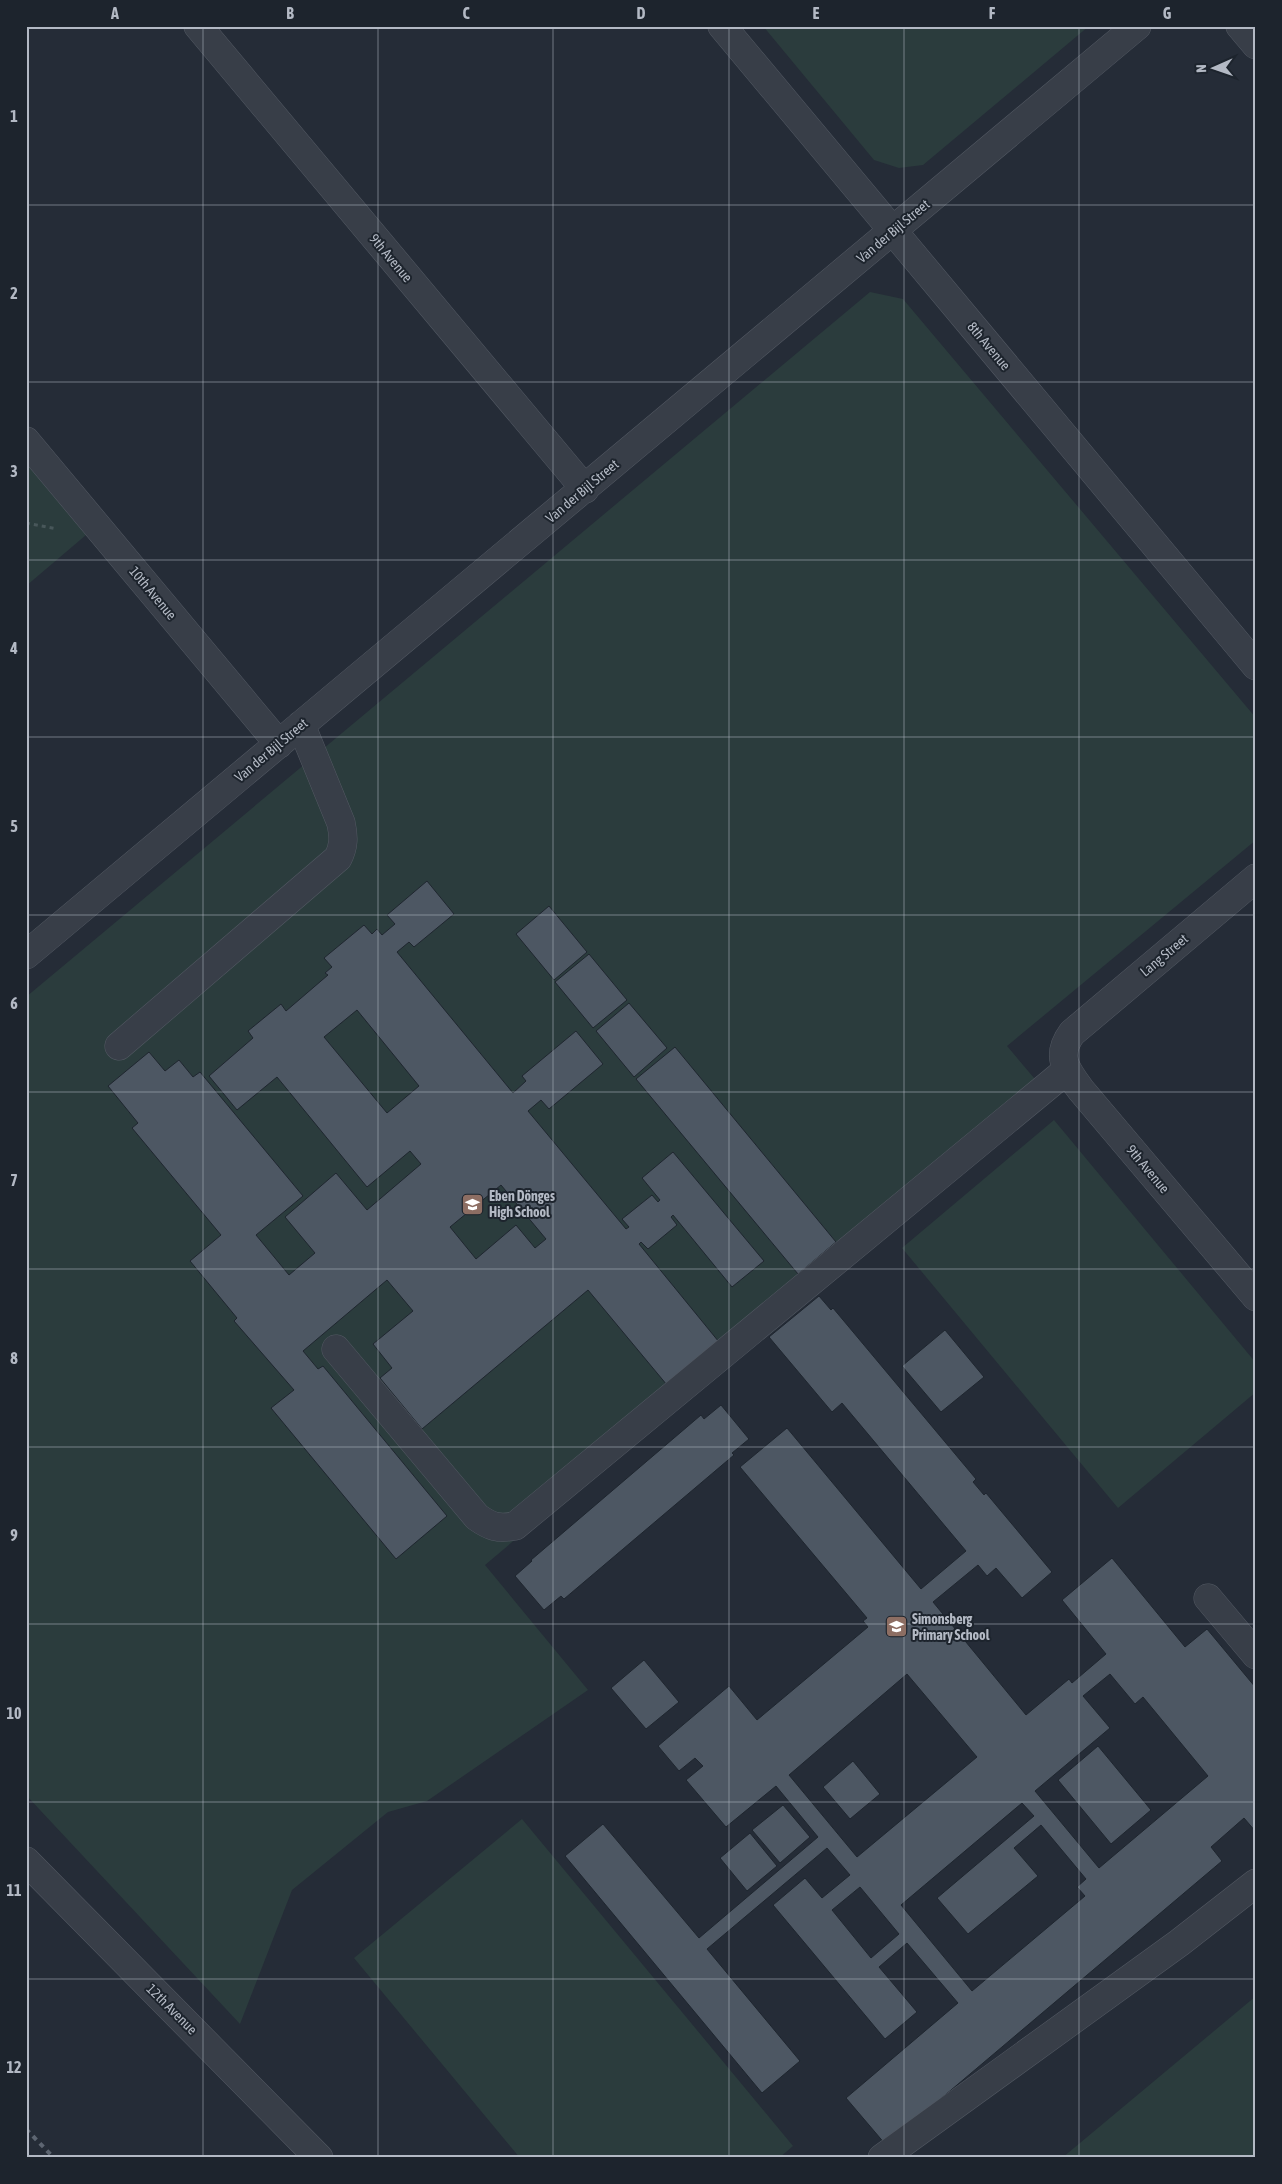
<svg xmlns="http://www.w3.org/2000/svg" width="1282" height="2184" font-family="'Asap Condensed',sans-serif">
<rect width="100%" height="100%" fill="#252c37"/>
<path fill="#2b3c3d" d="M763 26H1089L923 165 899 168 874 160Z
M870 292 903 299 1256 718V840L1007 1046 1051 1098 787 1310 485 1565 588 1690 427 1801 388 1812 292 1890 240 2024 26 1795V997Z
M26 463 86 535 26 586Z
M1054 1120 1256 1363V1392L1118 1508 902 1248Z
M522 1819 793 2146 779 2158H520L354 1958Z
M1256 1996V2158H1062Z"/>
<path fill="#4d5763" stroke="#1f262f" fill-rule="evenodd" d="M427 881 454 914 414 947 409 942 397 952 513 1093 526 1081 522 1076 576 1031 603 1064 549 1109 541 1100 528 1111 626 1229 629 1227 622 1219 652 1195 658 1202 660 1200 642 1178 673 1152 764 1261 732 1287 673 1215 671 1217 677 1225 648 1249 641 1242 639 1244 719 1342 667 1385 588 1290 422 1429 380 1378 392 1368 373 1344 413 1311 387 1280 303 1351 318 1369 323 1366 447 1516 396 1559 271 1408 294 1390 234 1321 237 1318 190 1261 221 1235 132 1128 138 1123 108 1086 149 1052 165 1071 179 1060 193 1077 200 1072 303 1196 256 1235 289 1275 315 1253 285 1217 336 1173 367 1210 421 1164 410 1151 367 1187 277 1077 237 1110 209 1076 253 1038 248 1031 281 1004 286 1011 328 975 325 973 332 967 324 958 364 925 372 934 377 929 382 935 395 924 387 915ZM357 1010 419 1086 387 1113 324 1037ZM501 1185 546 1239 535 1248 516 1225 476 1259 450 1227Z
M549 906 587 952 554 980 516 934Z
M589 954 627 1000 593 1028 555 982Z
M629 1003 667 1048 634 1077 596 1031Z
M675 1047 836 1242 798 1274 636 1079Z
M819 1296 831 1310 833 1308 976 1479 973 1482 984 1495 986 1493 1052 1572 1022 1598 996 1568 987 1576 978 1565 933 1602 1026 1715 1069 1679 1072 1683 1106 1654 1062 1600 1112 1558 1185 1647 1207 1629 1256 1688V1832L1244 1818 1211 1847 1222 1861 886 2145 846 2098 958 2003 907 1943 879 1967 917 2012 885 2039 773 1905 805 1878 822 1898 850 1875 827 1848 707 1949 800 2061 762 2093 565 1856 603 1824 699 1938 818 1837 776 1786 726 1827 686 1780 703 1766 695 1758 679 1771 658 1746 729 1686 757 1720 868 1627 863 1621 867 1618 740 1467 787 1428 921 1589 966 1551 842 1403 832 1412 769 1337ZM907 1674 977 1757 857 1857 789 1775ZM1110 1674 1135 1704 1143 1697 1208 1776 1099 1868 1035 1791 1110 1728 1083 1696ZM1022 1803 1034 1816 937 1898 968 1934 1038 1876 1014 1848 1041 1825 1086 1879 1077 1887 1085 1896 972 1991 901 1905ZM860 1887 899 1934 871 1958 832 1910Z
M945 1330 984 1377 941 1412 902 1366Z
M721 1405 749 1439 732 1453 734 1455 564 1599 561 1596 544 1610 515 1576 532 1561 531 1560 701 1415 704 1419Z
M644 1660 679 1702 646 1729 611 1688Z
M1098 1746 1151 1810 1111 1844 1058 1780Z
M853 1761 880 1794 850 1819 823 1787Z
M783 1805 810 1837 780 1863 752 1830Z
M750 1833 777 1866 747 1891 720 1858Z"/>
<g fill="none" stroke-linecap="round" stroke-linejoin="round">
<defs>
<path id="minor" d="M198 26 585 489
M722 26 1256 666
M1240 26 1256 45
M26 441 279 744
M1256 878 1072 1033C1055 1056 1066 1070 1081 1090L1256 1297
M26 955 1137 26
M119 1046 338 858C344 846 344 837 341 823L301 725
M336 1349 477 1517C491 1527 498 1529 515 1526L1067 1070
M1208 1598 1256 1655
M26 1861 319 2158
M882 2158 1179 1943 1256 1883"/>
</defs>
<use href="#minor" stroke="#535963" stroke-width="29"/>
<path stroke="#48575a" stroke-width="3" stroke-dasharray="4 4" stroke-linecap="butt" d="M26 523 57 529"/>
<use href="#minor" stroke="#383e48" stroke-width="28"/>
<path stroke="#5d6571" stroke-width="4" stroke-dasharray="5 5" stroke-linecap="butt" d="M26 2129 54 2158"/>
</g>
<path fill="none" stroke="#b3b9c4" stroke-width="1" stroke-opacity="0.55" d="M203 26V2158M378 26V2158M553 26V2158M729 26V2158M904 26V2158M1079 26V2158M26 205H1256M26 382H1256M26 560H1256M26 737H1256M26 915H1256M26 1092H1256M26 1269H1256M26 1447H1256M26 1624H1256M26 1802H1256M26 1979H1256"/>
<defs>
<symbol id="school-square" viewBox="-11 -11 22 22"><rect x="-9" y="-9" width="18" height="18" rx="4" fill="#8d6e63" stroke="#1d242d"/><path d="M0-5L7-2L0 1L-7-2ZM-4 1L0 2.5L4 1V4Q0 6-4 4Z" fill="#fff"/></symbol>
</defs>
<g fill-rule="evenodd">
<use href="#school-square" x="460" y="1192" width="25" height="25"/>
<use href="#school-square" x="884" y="1614" width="25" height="25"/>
</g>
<g text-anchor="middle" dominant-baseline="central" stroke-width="4" stroke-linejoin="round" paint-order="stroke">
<g font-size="14" fill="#b3b9c4" stroke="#1d242d">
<text transform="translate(893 231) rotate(-40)">Van der Bijl Street</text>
<text transform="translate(391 258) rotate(50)">9th Avenue</text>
<text transform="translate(989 346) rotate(50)">8th Avenue</text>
<text transform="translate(582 491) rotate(-40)">Van der Bijl Street</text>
<text transform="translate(153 593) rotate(50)">10th Avenue</text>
<text transform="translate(271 750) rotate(-40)">Van der Bijl Street</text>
<text transform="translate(1164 955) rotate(-40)">Lang Street</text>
<text transform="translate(1148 1169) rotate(50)">9th Avenue</text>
<text transform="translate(172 2009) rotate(45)">12th Avenue</text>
</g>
<g font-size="14" font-weight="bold" fill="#b3b9c4" stroke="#1d242d" text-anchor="start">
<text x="489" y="1196">Eben Dönges<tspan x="489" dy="16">High School</tspan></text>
<text x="912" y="1619">Simonsberg<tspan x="912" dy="16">Primary School</tspan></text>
</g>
</g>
<rect width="1282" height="2184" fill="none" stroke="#1d242d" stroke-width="55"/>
<g transform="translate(1214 68) rotate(268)" stroke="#1d242d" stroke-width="4" paint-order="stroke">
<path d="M0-4L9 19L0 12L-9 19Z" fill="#b3b9c4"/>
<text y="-8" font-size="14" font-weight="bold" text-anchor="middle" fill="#b3b9c4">N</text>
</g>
<rect x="28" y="28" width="1226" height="2128" fill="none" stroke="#b3b9c4" stroke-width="2"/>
<g font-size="16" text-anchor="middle" font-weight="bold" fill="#b3b9c4">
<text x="115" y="19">A</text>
<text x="290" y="19">B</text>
<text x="466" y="19">C</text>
<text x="641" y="19">D</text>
<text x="816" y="19">E</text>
<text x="992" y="19">F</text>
<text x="1167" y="19">G</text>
<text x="14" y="122">1</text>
<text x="14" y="299">2</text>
<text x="14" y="477">3</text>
<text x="14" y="654">4</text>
<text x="14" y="832">5</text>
<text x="14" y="1009">6</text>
<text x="14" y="1186">7</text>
<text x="14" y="1364">8</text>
<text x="14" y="1541">9</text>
<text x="14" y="1719">10</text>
<text x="14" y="1896">11</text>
<text x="14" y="2073">12</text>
</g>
</svg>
